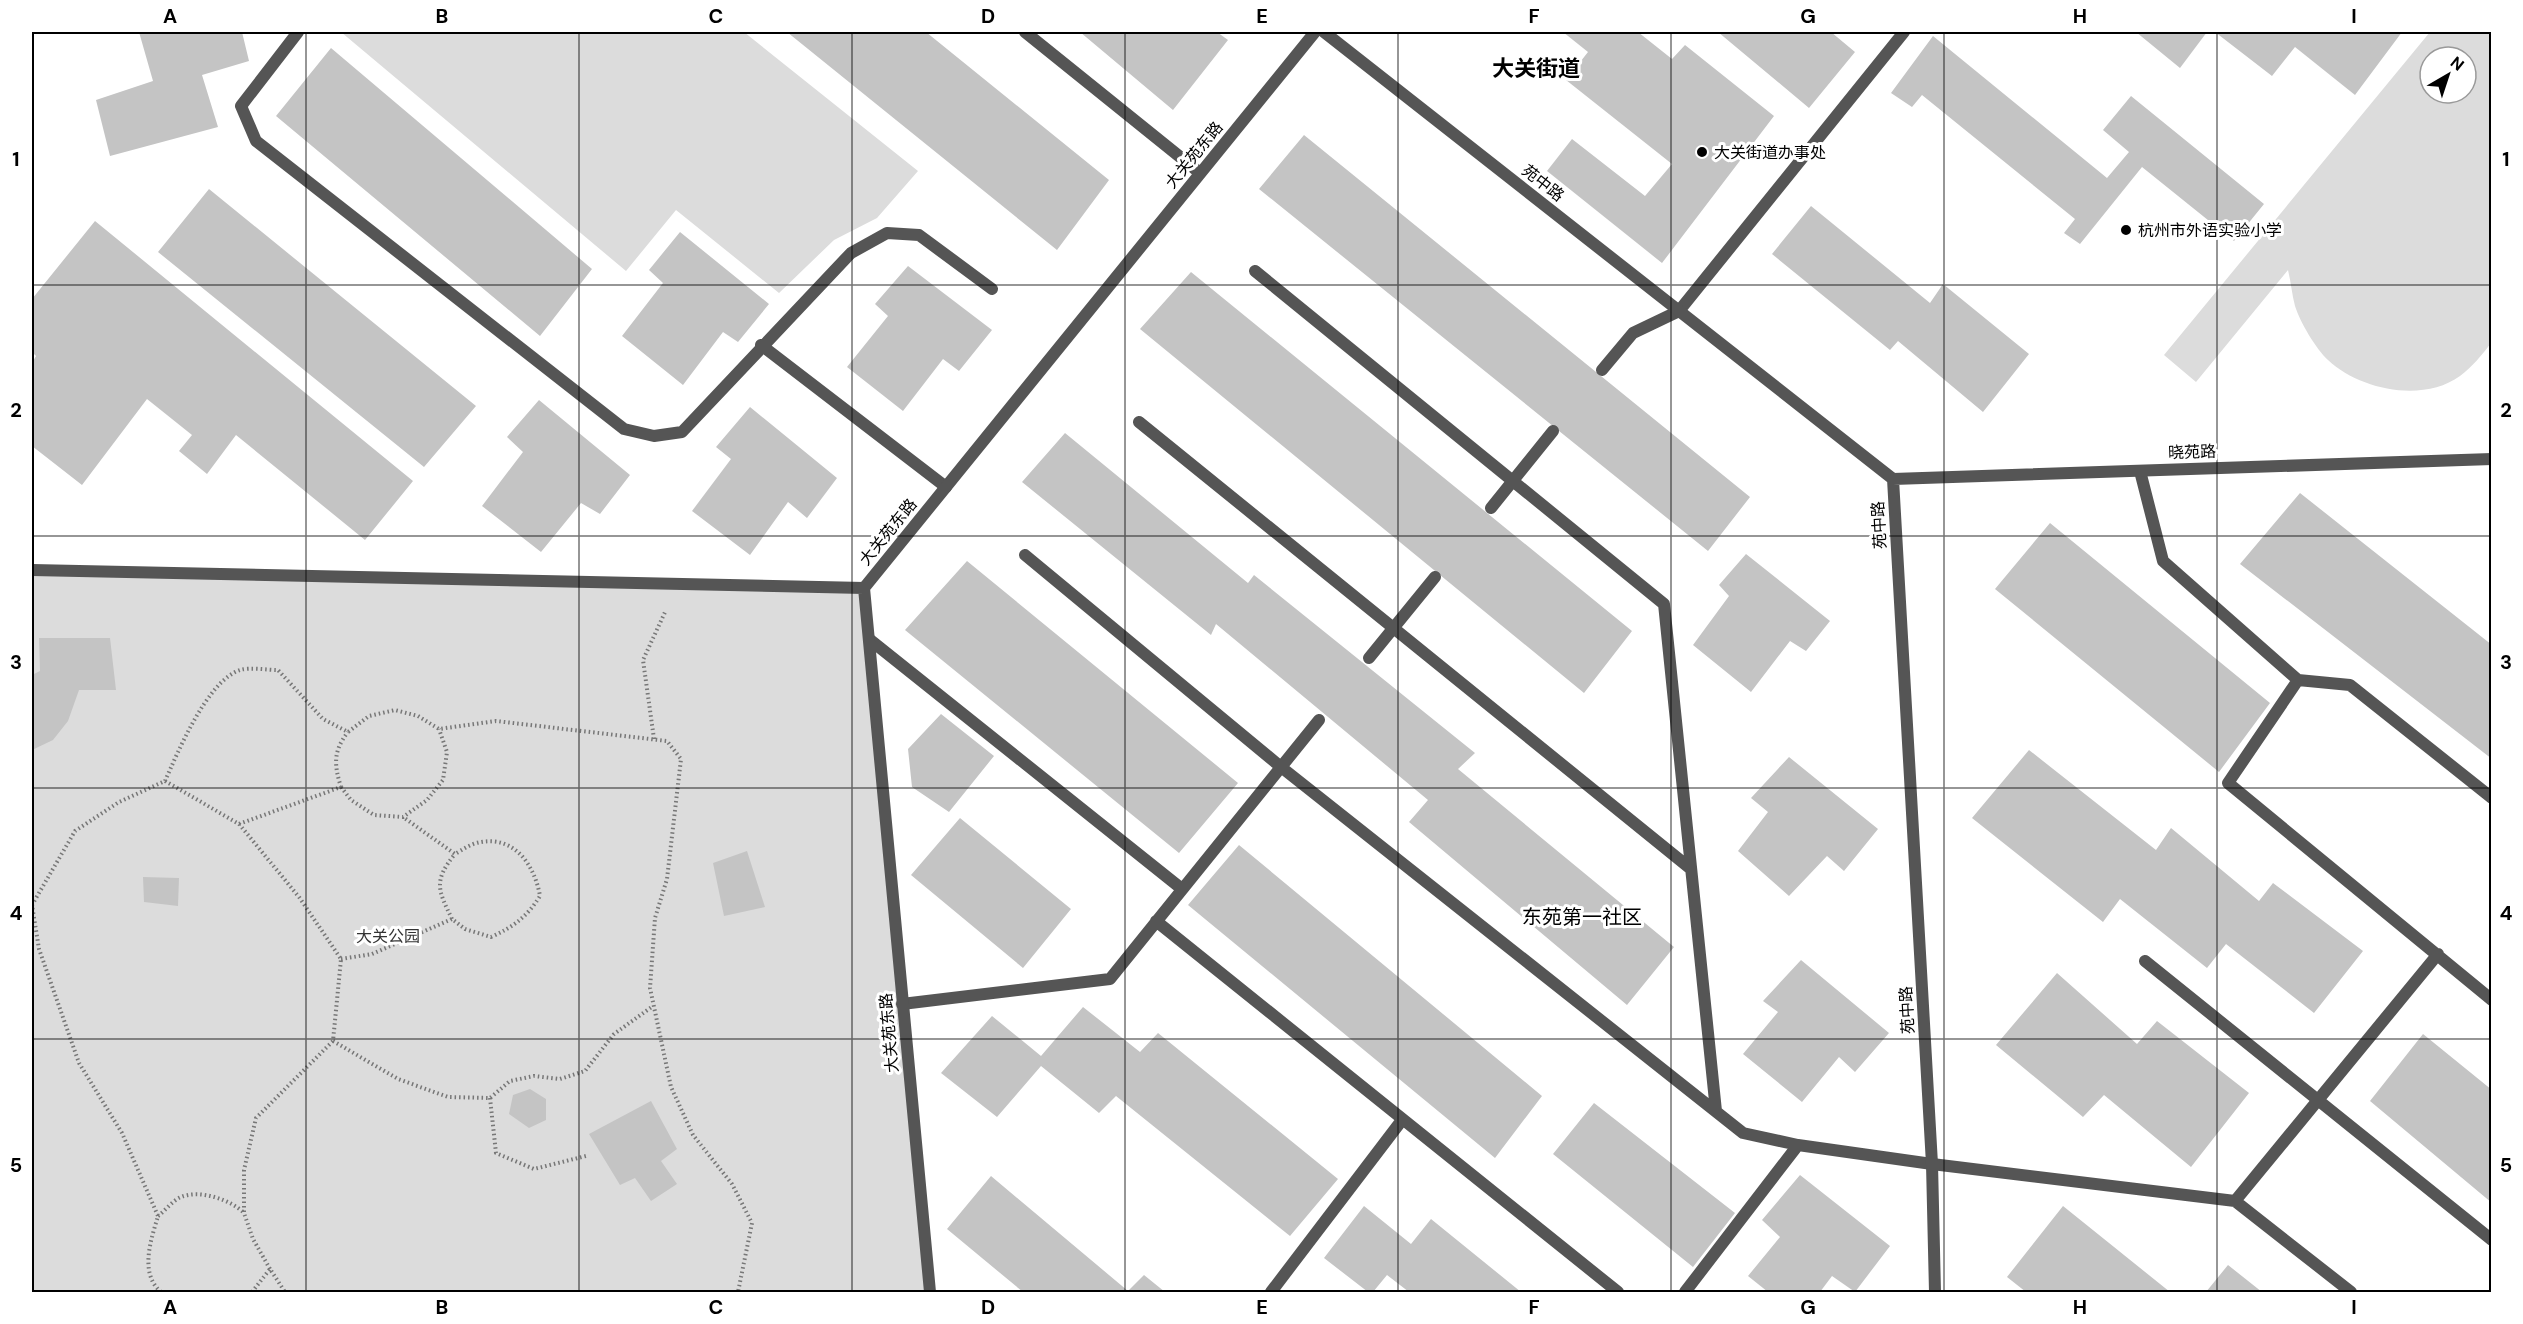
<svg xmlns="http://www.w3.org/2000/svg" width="2523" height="1324" font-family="'DM Sans','Noto Sans SC',sans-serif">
<rect width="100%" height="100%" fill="#fff"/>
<path fill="#dcdcdc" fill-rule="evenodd" d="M341 32H744L918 171 877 218 834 240 779 293 676 210 626 271Z
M2430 32H2491V343C2482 355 2472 367 2460 376 2423 403 2360 390 2328 360 2316 349 2300 322 2295 306 2292 295 2291 282 2288 270L2196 382 2164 355ZM2430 57H2466V93H2430Z
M32 570 864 588 930 1292H32Z"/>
<path fill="#c4c4c4" d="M139 32H242L249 61 202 75 218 127 110 156 96 100 153 81Z
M787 32H926L1109 180 1057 250Z
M1080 32H1217L1228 40 1173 110Z
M1563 32H1638L1672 59 1685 45 1774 116 1662 263 1547 171 1572 139 1645 196 1672 164 1566 80 1588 52Z
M1718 32H1831L1855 52 1809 108Z
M2136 32H2207L2180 68Z
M2215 32H2402L2355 95 2295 47 2272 76Z
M1933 36 2107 178 2129 152 2103 130 2131 96 2264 204 2234 241 2142 167 2080 244 2064 233 2075 219 1922 95 1912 107 1891 93Z
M331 48 592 269 540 336 276 116Z
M1304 135 1750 497 1708 551 1259 189Z
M209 189 476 406 424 467 158 252Z
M1811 206 1930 303 1943 284 2029 354 1983 412 1898 341 1890 350 1772 254Z
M95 221 413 481 365 540 236 435 207 474 179 451 192 435 147 399 82 485 32 446V363L36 356 32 352V299Z
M680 232 769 304 738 342 723 332 683 385 622 336 663 283 649 270Z
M908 266 992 330 959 371 943 359 903 411 847 367 888 316 875 304Z
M1191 272 1632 631 1584 693 1140 329Z
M539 400 630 475 600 514 581 503 541 552 482 506 523 452 507 437Z
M750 407 837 478 807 518 788 502 750 555 692 511 731 459 716 447Z
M1065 433 1248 583 1254 575 1475 753 1458 769 1674 947 1627 1005 1409 822 1428 800 1216 624 1211 635 1022 482Z
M2300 493 2492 645V759L2240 564Z
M2050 523 2270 703 2219 772 1995 589Z
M1746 554 1830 621 1806 651 1790 641 1751 692 1693 645 1729 596 1719 585Z
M967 561 1238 783 1179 853 905 630Z
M39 638H110L116 690H79L68 721 53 740 32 750V675L40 671Z
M941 714 994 756 949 812 912 787 908 749Z
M2029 750 2156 850 2171 828 2259 901 2273 883 2363 951 2314 1013 2226 944 2207 968 2120 899 2103 922 1972 818Z
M1789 757 1878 829 1844 871 1827 856 1789 896 1738 851 1768 812 1751 798Z
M960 818 1071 909 1023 968 911 875Z
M1239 845 1542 1096 1495 1158 1188 905Z
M747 851 765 907 724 916 713 863Z
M143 877 179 878 178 906 144 902Z
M1801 960 1889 1033 1855 1072 1839 1057 1802 1102 1743 1054 1778 1012 1763 1001Z
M2057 973 2137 1044 2157 1021 2249 1093 2191 1167 2104 1095 2083 1117 1996 1045Z
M1083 1007 1140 1052 1158 1033 1338 1179 1290 1236 1116 1096 1099 1113 1041 1066 997 1117 941 1073 992 1016 1041 1056Z
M2423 1034 2492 1090V1203L2370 1101Z
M530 1089 546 1099V1120L529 1128 509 1114 513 1095Z
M651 1101 677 1149 661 1161 677 1184 651 1201 635 1178 620 1185 589 1134Z
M1594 1103 1735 1213 1693 1267 1553 1154Z
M1800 1175 1890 1246 1855 1292 1832 1276 1820 1292H1768L1748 1276 1780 1237 1762 1220Z
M991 1176 1128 1291 1144 1275 1165 1292H1023L947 1229Z
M1364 1206 1411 1244 1431 1219 1521 1292H1409L1387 1275 1373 1292H1368L1324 1258Z
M2063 1206 2170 1292H2026L2007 1277Z
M2228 1265 2262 1292H2206Z"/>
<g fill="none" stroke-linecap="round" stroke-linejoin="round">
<path stroke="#777" stroke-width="4" stroke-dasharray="1.5 3" stroke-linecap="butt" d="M654 739 643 660 666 610
M165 781 239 824 299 897 341 959 333 1041 256 1118 244 1170V1213L253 1239 270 1269
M341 787 351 800 374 815 403 817 427 800 443 780 447 752 439 729
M239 824 341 787C334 765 333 751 348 732
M452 919C438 890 433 881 455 854
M341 959 372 954 452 919 465 929 491 937C513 927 527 917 540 896 535 867 516 836 481 842 472 843 462 850 455 854L403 817
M333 1041 398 1079 448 1097 490 1098 510 1081 534 1076 560 1079 585 1071 614 1034 653 1006
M490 1098 496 1153 534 1169 586 1156
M158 1216C165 1211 173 1200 181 1197 200 1189 231 1200 244 1213
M161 1292C139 1273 151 1240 158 1216L122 1133 79 1063 39 949 32 905 75 831 119 802 165 781C178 752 207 681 240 670 250 667 267 670 278 670L323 719 348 732 369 716 395 710 418 716 439 729 496 721 667 741 681 759 667 879 655 918 650 988 671 1087 693 1135 732 1184 752 1223 738 1292
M252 1292 270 1269 285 1292"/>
<path stroke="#555" stroke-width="12" d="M298 32 241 106 256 141 624 429 654 436 682 432 851 253 887 233 919 235 992 289
M1025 32 1200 173
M1255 271 1664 604 1716 1111
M761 345 946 487
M1602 370 1633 333 1679 311 1904 32
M1139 422 1691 869
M2140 471 2163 561 2298 680 2350 685 2492 798
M1491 508 1553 431
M1025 555 1281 767 1743 1133 1798 1145 1932 1164 2235 1201 2351 1292
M869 639 1182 889
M1369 658 1435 577
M2298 680 2228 783 2492 1000
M1156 921 1618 1292
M2145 961 2492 1240
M902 1004 1110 979 1319 720
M2235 1201 2438 954
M1271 1292 1402 1120
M1685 1292 1798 1145"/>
<path stroke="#555" stroke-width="12" d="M1324 32 1893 479 1932 1164 1935 1292
M1893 479 2492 459
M32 570 864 588
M930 1292 864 588 1315 32"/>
</g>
<path fill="none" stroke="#000" stroke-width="1.5" stroke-opacity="0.55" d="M306 32V1292M579 32V1292M852 32V1292M1125 32V1292M1398 32V1292M1671 32V1292M1944 32V1292M2217 32V1292M32 285H2492M32 536H2492M32 788H2492M32 1039H2492"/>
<g fill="#000" stroke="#fff" stroke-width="2">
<circle cx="1702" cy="152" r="6"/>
<circle cx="2126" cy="230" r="6"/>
</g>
<g text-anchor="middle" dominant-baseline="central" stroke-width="6" stroke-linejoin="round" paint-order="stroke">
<g font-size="16" fill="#000" stroke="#fff" text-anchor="start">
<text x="1714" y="152">大关街道办事处</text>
<text x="2138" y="230">杭州市外语实验小学</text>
</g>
<g font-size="16" fill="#000" stroke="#fff">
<text transform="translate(1194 155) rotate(-51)">大关苑东路</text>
<text transform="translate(1543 183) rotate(38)">苑中路</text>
<text transform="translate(2192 452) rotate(-2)">晓苑路</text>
<text transform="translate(1879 525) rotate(-93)">苑中路</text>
<text transform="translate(888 532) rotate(-51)">大关苑东路</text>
<text transform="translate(1907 1010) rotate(-93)">苑中路</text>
<text transform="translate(889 1033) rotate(-95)">大关苑东路</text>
</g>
<g font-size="16" fill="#333" stroke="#fff">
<text x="388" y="936">大关公园</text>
</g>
<g font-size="20" fill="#000" stroke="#fff">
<text x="1582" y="917">东苑第一社区</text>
</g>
<g font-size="22" font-weight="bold" fill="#000" stroke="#fff">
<text x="1536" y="68">大关街道</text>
</g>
</g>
<rect width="2523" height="1324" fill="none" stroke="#ffffff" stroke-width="66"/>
<g transform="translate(2448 75) rotate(39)"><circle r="28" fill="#ffffff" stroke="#999999" stroke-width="1.5"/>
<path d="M0-4.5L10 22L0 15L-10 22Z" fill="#000000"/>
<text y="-9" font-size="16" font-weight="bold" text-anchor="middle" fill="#000000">N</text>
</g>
<rect x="33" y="33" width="2457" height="1258" fill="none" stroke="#000" stroke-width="2"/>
<g font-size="20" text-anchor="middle" font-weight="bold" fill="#000">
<text x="170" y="23">A</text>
<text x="442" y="23">B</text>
<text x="716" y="23">C</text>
<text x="988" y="23">D</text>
<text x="1262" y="23">E</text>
<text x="1534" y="23">F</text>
<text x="1808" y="23">G</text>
<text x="2080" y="23">H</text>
<text x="2354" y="23">I</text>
<text x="16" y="166">1</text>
<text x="2506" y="166">1</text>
<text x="16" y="417">2</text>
<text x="2506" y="417">2</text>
<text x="16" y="669">3</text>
<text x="2506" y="669">3</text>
<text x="16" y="920">4</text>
<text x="2506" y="920">4</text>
<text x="16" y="1172">5</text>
<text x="2506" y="1172">5</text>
<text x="170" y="1314">A</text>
<text x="442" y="1314">B</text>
<text x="716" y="1314">C</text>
<text x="988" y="1314">D</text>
<text x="1262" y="1314">E</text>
<text x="1534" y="1314">F</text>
<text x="1808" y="1314">G</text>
<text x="2080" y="1314">H</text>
<text x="2354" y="1314">I</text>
</g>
</svg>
